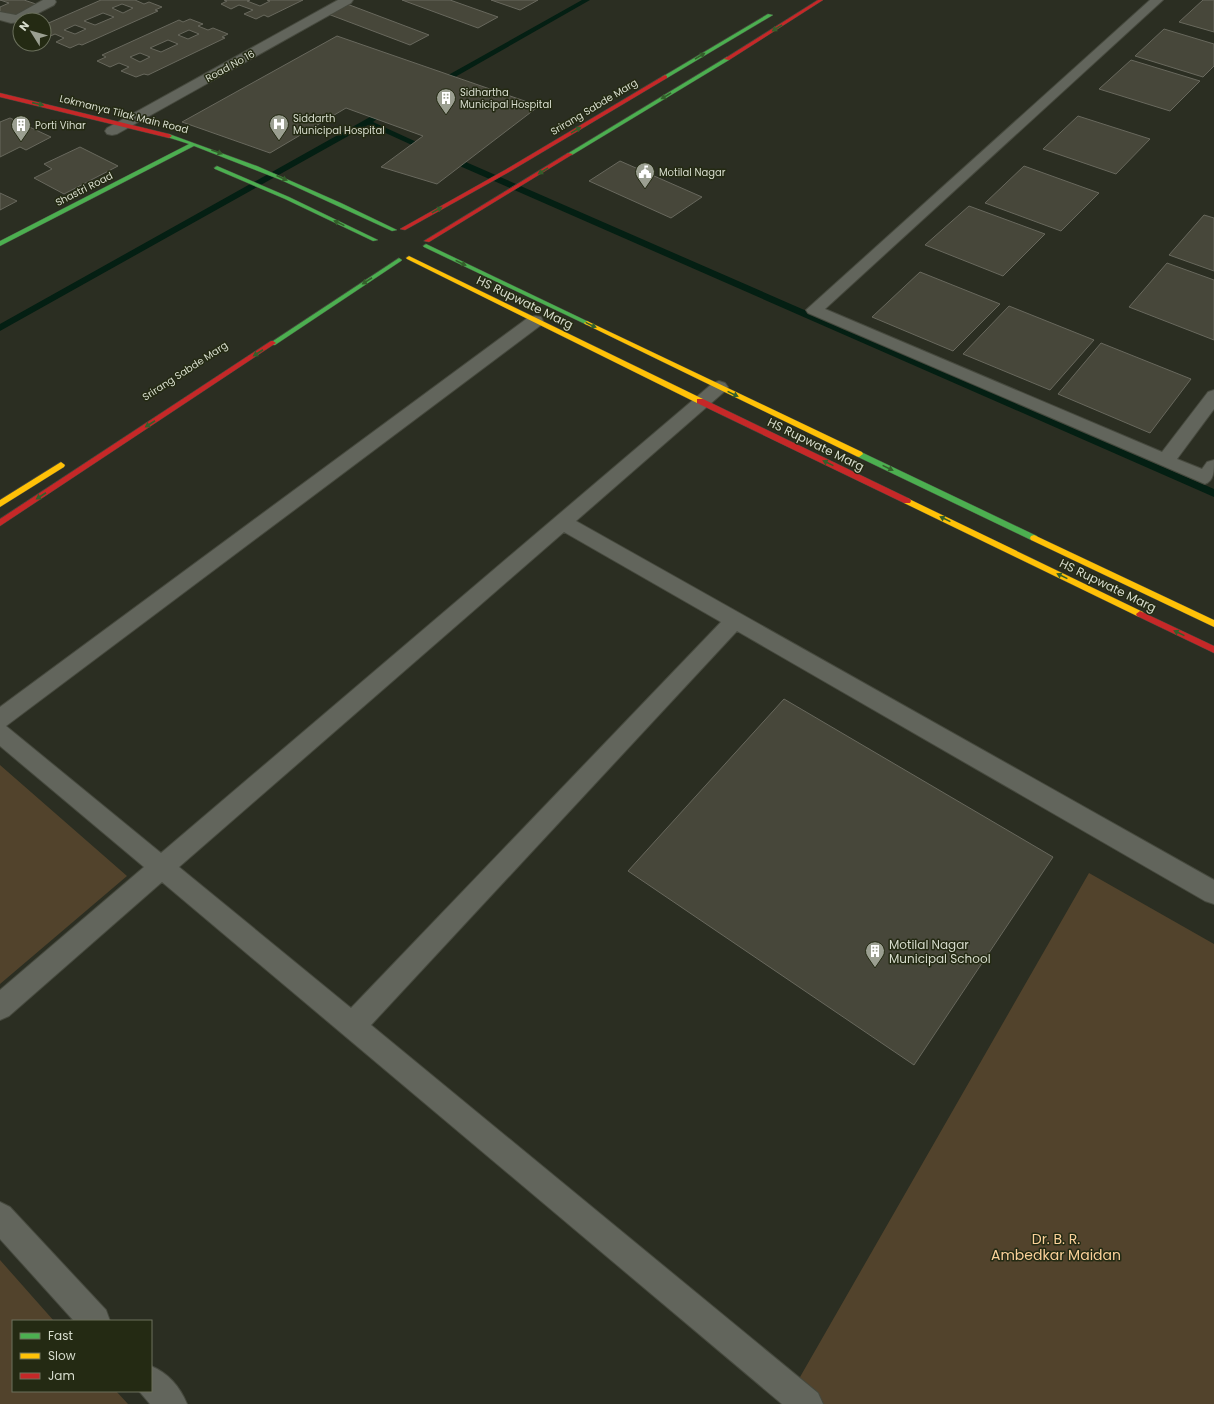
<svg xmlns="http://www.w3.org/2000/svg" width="1214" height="1404" font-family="Poppins,sans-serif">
<rect width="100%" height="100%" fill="#2b2e22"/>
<path fill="#52432c" d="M0 765 127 876 0 984Z
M1089 873 1214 944V1404H807L792 1391Z
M0 1260 54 1321H13V1391H116L128 1404H0Z"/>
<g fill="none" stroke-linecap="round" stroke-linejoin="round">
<path fill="#041f13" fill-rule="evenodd" d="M582 0H590L441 85H438L434 83Z
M370 117H373L377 119 373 122 432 149 428 151H425L368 125 0 331V324Z
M446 156H452L1214 489V497L446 160Z"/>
</g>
<path fill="#47473a" stroke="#68685d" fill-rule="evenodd" d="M0 0H24L42 6 15 18 0 13V7L9 3Z
M101 0H135L144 4 149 2 162 7 155 10 158 11 82 45 79 44 70 48 56 42 64 38 55 34 46 38 44 37V25ZM122 4 133 8 123 13 112 8ZM103 13 114 17 95 25 84 21ZM75 25 86 29 75 34 64 30Z
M224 0H250L247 1 260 6 270 1 267 0H303L268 17 264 15 256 19 244 14 253 10 239 5 231 9 221 4 227 1Z
M402 0H450L498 17 478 28Z
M491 0H538L520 10Z
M1203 0H1214V32L1179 22Z
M347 4 429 35 410 45 328 14Z
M190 19 203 24 198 26 208 30 213 28 228 34 222 37 225 38 148 75 144 74 136 77 121 71 129 67 119 63 110 67 97 61 106 57 102 55 179 20 183 22ZM189 30 199 34 188 39 178 35ZM168 40 178 44 161 52 150 48ZM140 53 150 57 140 62 130 57Z
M1164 29 1214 44V66L1203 77 1135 56Z
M337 36 539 106 437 184 381 167 423 136 346 108 270 153 182 122Z
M1131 60 1200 81 1170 111 1099 89Z
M1078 116 1150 139 1116 174 1043 149Z
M10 118 51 137 26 150 20 147 0 157V122Z
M80 147 118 166 64 194 34 178 52 169 44 164Z
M620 161 702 197 671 218 589 181Z
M1024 166 1099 193 1061 231 985 203Z
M0 193 17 201 0 210Z
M969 206 1045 234 1003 276 925 245Z
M1204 215 1214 218V271L1169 255Z
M1167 263 1214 280V340L1129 307Z
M920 272 1000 304 953 351 872 317Z
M1009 306 1094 340 1050 390 963 354Z
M1101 343 1191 379 1150 433 1058 394Z
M784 699 1053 857 914 1065 628 871Z"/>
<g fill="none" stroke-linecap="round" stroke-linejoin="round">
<defs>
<path id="street" d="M43 0H55L56 2 54 5 25 20H20V22L11 23 0 20V12L16 15Z
M338 0H353L351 3 117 134 112 135 107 134 105 131 107 128Z
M1150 0H1163L825 309 1162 452 1208 392 1214 390V409L1177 459 1202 469 1207 462 1214 460C1214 471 1214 481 1205 484L808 313 806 310Z
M535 316 541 317 543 321 541 325 6 726 161 853 713 383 719 381 725 383 728 387 725 391 576 521 1214 880V904L1205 901 737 631 371 1025 818 1393 823 1404H782L162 882 9 1016 0 1020V990L144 867 0 746V707L529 317ZM564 532 721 622 351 1008 179 867Z
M0 1202 10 1207 106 1310 110 1321H74L0 1239Z
M151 1366C168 1373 180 1387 187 1404H150L139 1391H151Z"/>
<path id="fast" d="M768 14 773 15 667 78 662 77Z
M727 57 730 59 729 60 572 155 567 154Z
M169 134 257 166 341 203 397 230 392 231 281 180 194 146 0 246V241L189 144 167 137V135Z
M217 166 289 197 378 240 373 241 285 199 215 169 214 168Z
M426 244 589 322 590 323 587 325 585 324 424 247 423 246Z
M399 258 402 260 401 261 275 345H273L270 343Z
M859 451 1037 536 1038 538 1037 540H1031L856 456V452Z"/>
<path id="slow" d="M409 256 703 399 704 401 700 403H697L407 259 406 258Z
M587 321 862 452 863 454 859 457 856 456 585 324 584 323Z
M61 462 65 465 64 467 0 507V500Z
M907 498 1143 612 1144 614 1140 617 1137 616 904 503 903 501Z
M1034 535 1214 620V627L1031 540 1030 538 1031 536Z"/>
<path id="jam" d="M818 0H823L729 60 724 59Z
M665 75 667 76V78L509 172 405 230 400 229 505 170Z
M0 93 169 134 172 136 169 138 0 97Z
M568 153 573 154 429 242 424 241Z
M271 341H273L276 343 0 526V519Z
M697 399H703L910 499 911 501 910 503H904L697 403Z
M1140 611 1214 646V653L1137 616 1136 614Z"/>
</defs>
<use href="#street" stroke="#46493e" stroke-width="2"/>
<use href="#fast" stroke="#46493e" stroke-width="1"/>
<use href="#slow" stroke="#46493e" stroke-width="1"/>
<use href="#jam" stroke="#46493e" stroke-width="1"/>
<use href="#street" fill="#62655c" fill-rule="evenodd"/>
<use href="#fast" fill="#4caf50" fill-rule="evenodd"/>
<use href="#slow" fill="#ffc107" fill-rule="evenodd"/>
<use href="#jam" fill="#c62828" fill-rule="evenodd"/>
</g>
<defs><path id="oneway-solid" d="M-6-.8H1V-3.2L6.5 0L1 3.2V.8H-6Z"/></defs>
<g fill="#345f2b">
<use href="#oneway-solid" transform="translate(777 28) rotate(148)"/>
<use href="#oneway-solid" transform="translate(700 56) rotate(-31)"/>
<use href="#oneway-solid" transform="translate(666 96) rotate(149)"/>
<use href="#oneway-solid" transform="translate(38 104) rotate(13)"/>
<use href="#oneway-solid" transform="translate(576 130) rotate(-31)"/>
<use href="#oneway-solid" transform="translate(217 152) rotate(20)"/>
<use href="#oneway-solid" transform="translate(543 171) rotate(148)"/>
<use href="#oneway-solid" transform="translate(282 178) rotate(24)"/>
<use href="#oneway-solid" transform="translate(437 210) rotate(-29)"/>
<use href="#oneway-solid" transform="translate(339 223) rotate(-154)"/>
<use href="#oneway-solid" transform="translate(461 263) rotate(26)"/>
<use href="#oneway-solid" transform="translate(367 281) rotate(147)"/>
<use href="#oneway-solid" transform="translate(591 325) rotate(26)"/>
<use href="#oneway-solid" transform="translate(258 353) rotate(147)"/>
<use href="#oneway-solid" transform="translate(733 394) rotate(26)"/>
<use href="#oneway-solid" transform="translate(150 424) rotate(147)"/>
<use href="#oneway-solid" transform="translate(828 463) rotate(-154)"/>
<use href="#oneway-solid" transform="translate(888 468) rotate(26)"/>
<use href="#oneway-solid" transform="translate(41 496) rotate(147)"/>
<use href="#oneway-solid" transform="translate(945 519) rotate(-154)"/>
<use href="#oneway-solid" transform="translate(1062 576) rotate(-154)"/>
<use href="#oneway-solid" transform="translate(1179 633) rotate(-154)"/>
</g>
<defs>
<symbol id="building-pin" viewBox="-11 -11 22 30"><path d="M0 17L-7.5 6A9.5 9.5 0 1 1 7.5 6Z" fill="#9b9f91" stroke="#242a13"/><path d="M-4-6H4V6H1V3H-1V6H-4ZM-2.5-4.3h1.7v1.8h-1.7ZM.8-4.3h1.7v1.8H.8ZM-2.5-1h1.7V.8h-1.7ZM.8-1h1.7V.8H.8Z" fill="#fff"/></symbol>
<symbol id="hospital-pin" viewBox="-11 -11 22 30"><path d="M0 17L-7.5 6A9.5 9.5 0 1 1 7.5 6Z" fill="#9b9f91" stroke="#242a13"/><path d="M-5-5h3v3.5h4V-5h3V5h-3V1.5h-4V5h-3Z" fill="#fff"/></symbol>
<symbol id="civic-pin" viewBox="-11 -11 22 30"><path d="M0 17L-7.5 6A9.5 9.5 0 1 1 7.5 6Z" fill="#9b9f91" stroke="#242a13"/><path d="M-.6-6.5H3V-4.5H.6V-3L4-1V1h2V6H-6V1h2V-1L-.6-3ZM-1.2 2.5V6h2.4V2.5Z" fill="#fff"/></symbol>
</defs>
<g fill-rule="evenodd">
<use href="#building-pin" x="435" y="87" width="22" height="30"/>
<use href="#hospital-pin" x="268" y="113" width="22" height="30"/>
<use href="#building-pin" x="10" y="114" width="22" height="30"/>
<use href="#civic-pin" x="634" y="161" width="22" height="30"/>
<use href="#building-pin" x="864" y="940" width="22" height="30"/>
</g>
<g text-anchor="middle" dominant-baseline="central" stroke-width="3" stroke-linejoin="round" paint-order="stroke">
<g font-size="10" fill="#d7dccd" stroke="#242a13">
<text transform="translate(230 66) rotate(-29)">Road No 16</text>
<text transform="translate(594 107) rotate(-31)">Srirang Sabde Marg</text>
<text transform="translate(124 114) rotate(14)">Lokmanya Tilak Main Road</text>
<text transform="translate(84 189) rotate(-27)">Shastri Road</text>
<text transform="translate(185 371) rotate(-33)">Srirang Sabde Marg</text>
</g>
<g font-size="10" fill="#d7dccd" stroke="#242a13" text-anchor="start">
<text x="460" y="92">Sidhartha<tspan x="460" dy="12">Municipal Hospital</tspan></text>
<text x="293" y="118">Siddarth<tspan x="293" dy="12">Municipal Hospital</tspan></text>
<text x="35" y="125">Porti Vihar</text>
<text x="659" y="172">Motilal Nagar</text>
</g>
<g font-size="12" fill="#d7dccd" stroke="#242a13">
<text transform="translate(525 302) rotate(26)">HS Rupwate Marg</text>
<text transform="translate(816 444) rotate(26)">HS Rupwate Marg</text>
<text transform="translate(1108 585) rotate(26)">HS Rupwate Marg</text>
</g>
<g font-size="12" fill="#d7dccd" stroke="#242a13" text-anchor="start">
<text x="889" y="944">Motilal Nagar<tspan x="889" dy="14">Municipal School</tspan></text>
</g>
<g font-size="14" fill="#fad099" stroke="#242a13">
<text x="1056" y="1239">Dr. B. R.<tspan x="1056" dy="16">Ambedkar Maidan</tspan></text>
</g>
</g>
<rect x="12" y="1320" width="140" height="72" fill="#242a13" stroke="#6c715d"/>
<rect x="20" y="1333" width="20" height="6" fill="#4caf50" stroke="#6c715d"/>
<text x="48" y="1340" font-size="12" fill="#d7dccd">Fast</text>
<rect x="20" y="1353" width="20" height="6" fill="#ffc107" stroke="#6c715d"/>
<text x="48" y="1360" font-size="12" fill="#d7dccd">Slow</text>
<rect x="20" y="1373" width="20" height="6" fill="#c62828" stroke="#6c715d"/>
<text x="48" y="1380" font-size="12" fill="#d7dccd">Jam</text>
<g transform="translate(32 32) rotate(307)"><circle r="19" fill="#242a13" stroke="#6c715d"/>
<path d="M0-3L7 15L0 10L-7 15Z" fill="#9b9f91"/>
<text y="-6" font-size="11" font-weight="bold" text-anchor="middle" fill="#d7dccd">N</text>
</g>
</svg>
